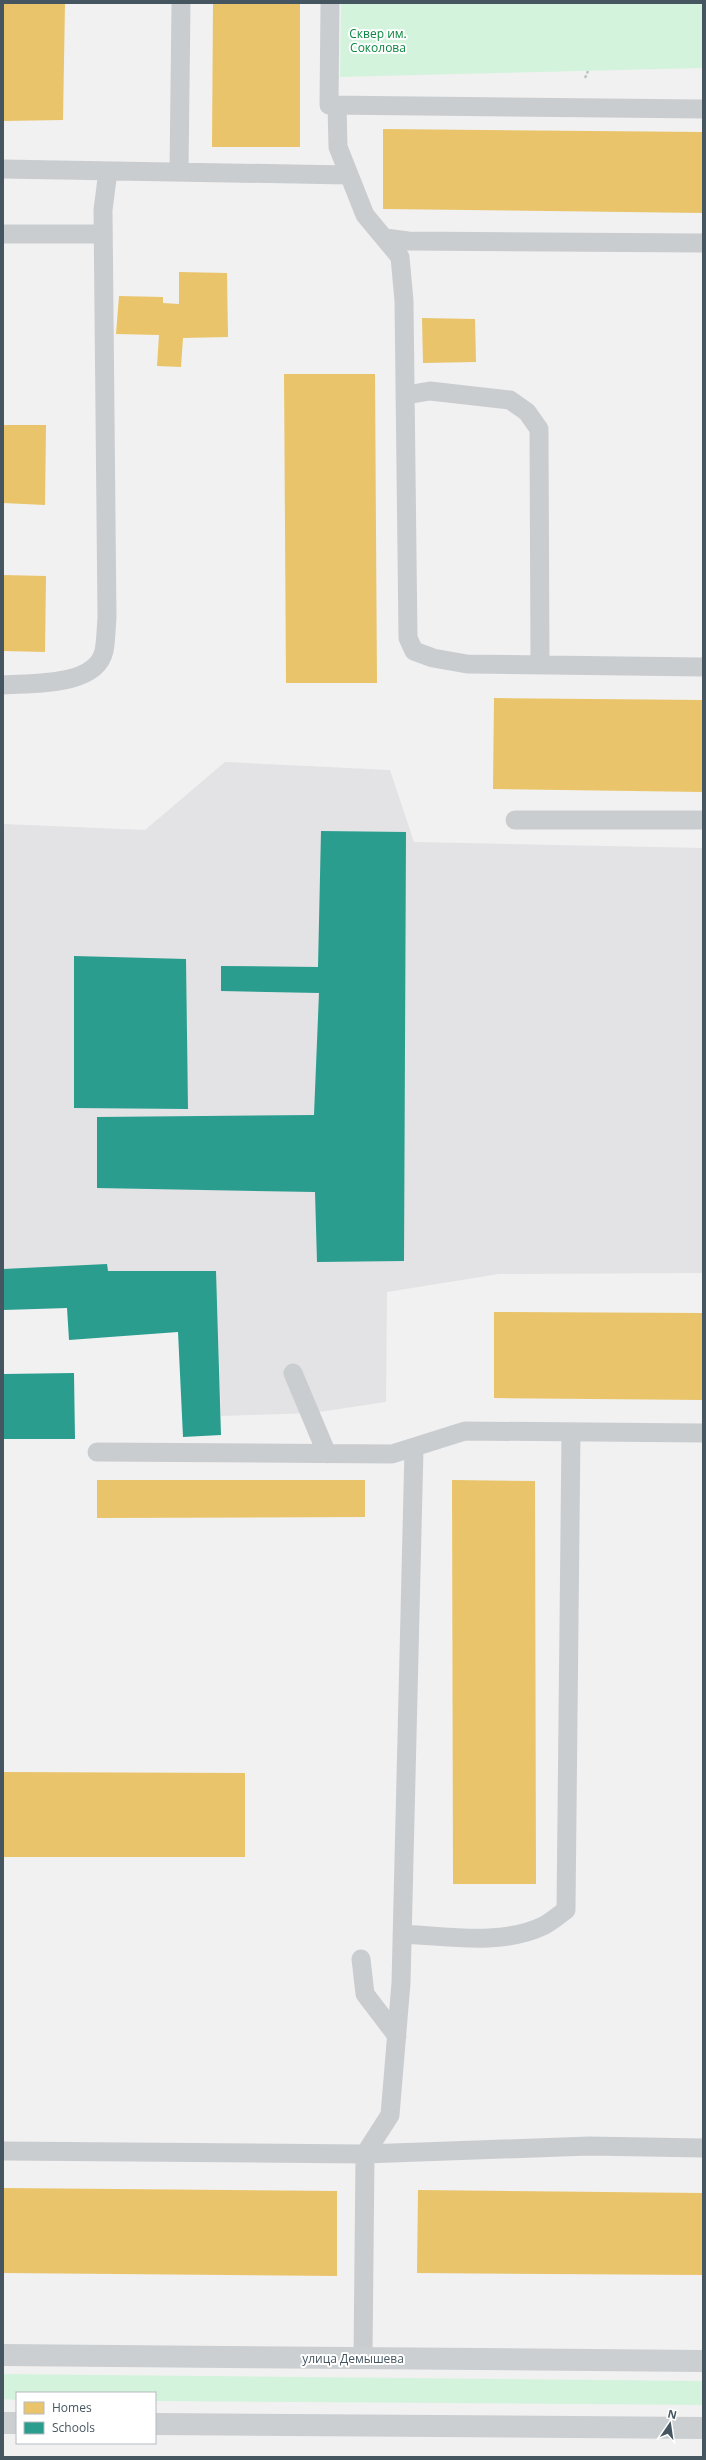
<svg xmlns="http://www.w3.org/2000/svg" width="706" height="2460" font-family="'Open Sans',sans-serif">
<rect width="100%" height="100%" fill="#f2f1f1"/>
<path fill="#e3e2e4" d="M225 762 390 770 414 842 703 848V1273L499 1274 387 1292 386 1402 312 1413 221 1416 217 1303 3 1310V824L145 830Z"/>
<path fill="#d3f3dd" d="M341 3H703V68L340 77Z
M3 2374 703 2381V2405L155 2401V2393H17V2400L3 2399Z"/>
<path fill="#e9c46a" d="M3 3H65L63 120 3 121Z
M213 3H300V147H212Z
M383 129 703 132V213L383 209Z
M179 272 227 273 228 337 183 338 181 367 157 366 159 335 116 334 119 296 163 297V303L179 304Z
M422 318 475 319 476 362 423 363Z
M284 374H375L377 683H286Z
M3 425H46L45 505 3 503Z
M3 575 46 576 45 652 3 651Z
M494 698 703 700V792L493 789Z
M494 1312 703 1313V1400L494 1398Z
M97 1480H365V1517L97 1518Z
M452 1480 535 1481 536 1884H453Z
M3 1772 245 1773V1857H3Z
M3 2188 337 2191V2276L3 2273Z
M418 2190 703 2193V2275L417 2273Z"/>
<path fill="#2a9d8f" d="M321 831 406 832 404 1261 317 1262 315 1192 97 1188V1117L314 1115 319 993 221 991V966L318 967Z
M74 956 186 959 188 1109 74 1108Z
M107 1264 108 1271H216L221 1435 183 1437 178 1332 69 1340 67 1308 3 1310V1269Z
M74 1373 75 1439H3V1374Z"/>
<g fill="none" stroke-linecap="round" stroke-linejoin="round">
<path stroke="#b7c6c1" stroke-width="2.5" stroke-dasharray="3 2" stroke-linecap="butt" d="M585 78 588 71"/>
<path stroke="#cacdd0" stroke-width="19" d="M330 3 329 105 703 109
M337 105 338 147 365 215 400 257 404 301 408 638 414 651 433 658 467 664 703 667
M3 169 348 175
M179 172 181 3
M3 234H103
M385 238 408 241 703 243
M406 395 430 391 510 400 527 412 539 429 540 664
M3 685C31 683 96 687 104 651 106 641 106 629 107 618L103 210 108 171
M515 820H703
M293 1373 327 1454
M97 1452 392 1454 465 1431 703 1433
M402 1934C447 1936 501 1946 543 1926 551 1922 559 1915 566 1910L571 1432
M361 1959 365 1994 397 2036
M3 2151 365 2154 589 2146 703 2148
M363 2358 365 2154 390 2115 401 1983 414 1449"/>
<path stroke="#cbcfd2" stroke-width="22" d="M3 2355 703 2361
M3 2423H17
M155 2424 703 2428"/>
</g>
<g text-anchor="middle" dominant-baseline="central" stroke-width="4" stroke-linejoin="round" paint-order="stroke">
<g font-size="12" fill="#0c8640" stroke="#fff">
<text x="378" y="33">Сквер им.<tspan x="378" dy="14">Соколова</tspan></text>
</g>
<g font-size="12" fill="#465660" stroke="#fff">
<text x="353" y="2358">улица Демышева</text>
</g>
</g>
<rect width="706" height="2460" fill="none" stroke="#465660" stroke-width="8"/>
<rect x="16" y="2392" width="140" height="52" fill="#ffffff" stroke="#b5bbbf"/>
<rect x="24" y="2402" width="20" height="12" fill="#e9c46a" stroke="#b5bbbf"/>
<text x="52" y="2412" font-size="12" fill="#465660">Homes</text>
<rect x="24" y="2422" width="20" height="12" fill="#2a9d8f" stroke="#b5bbbf"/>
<text x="52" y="2432" font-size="12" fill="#465660">Schools</text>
<g transform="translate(670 2424) rotate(13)" stroke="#ffffff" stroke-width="3" paint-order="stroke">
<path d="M0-3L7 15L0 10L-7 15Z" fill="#465660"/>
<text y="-6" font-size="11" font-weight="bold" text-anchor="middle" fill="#465660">N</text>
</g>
</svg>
